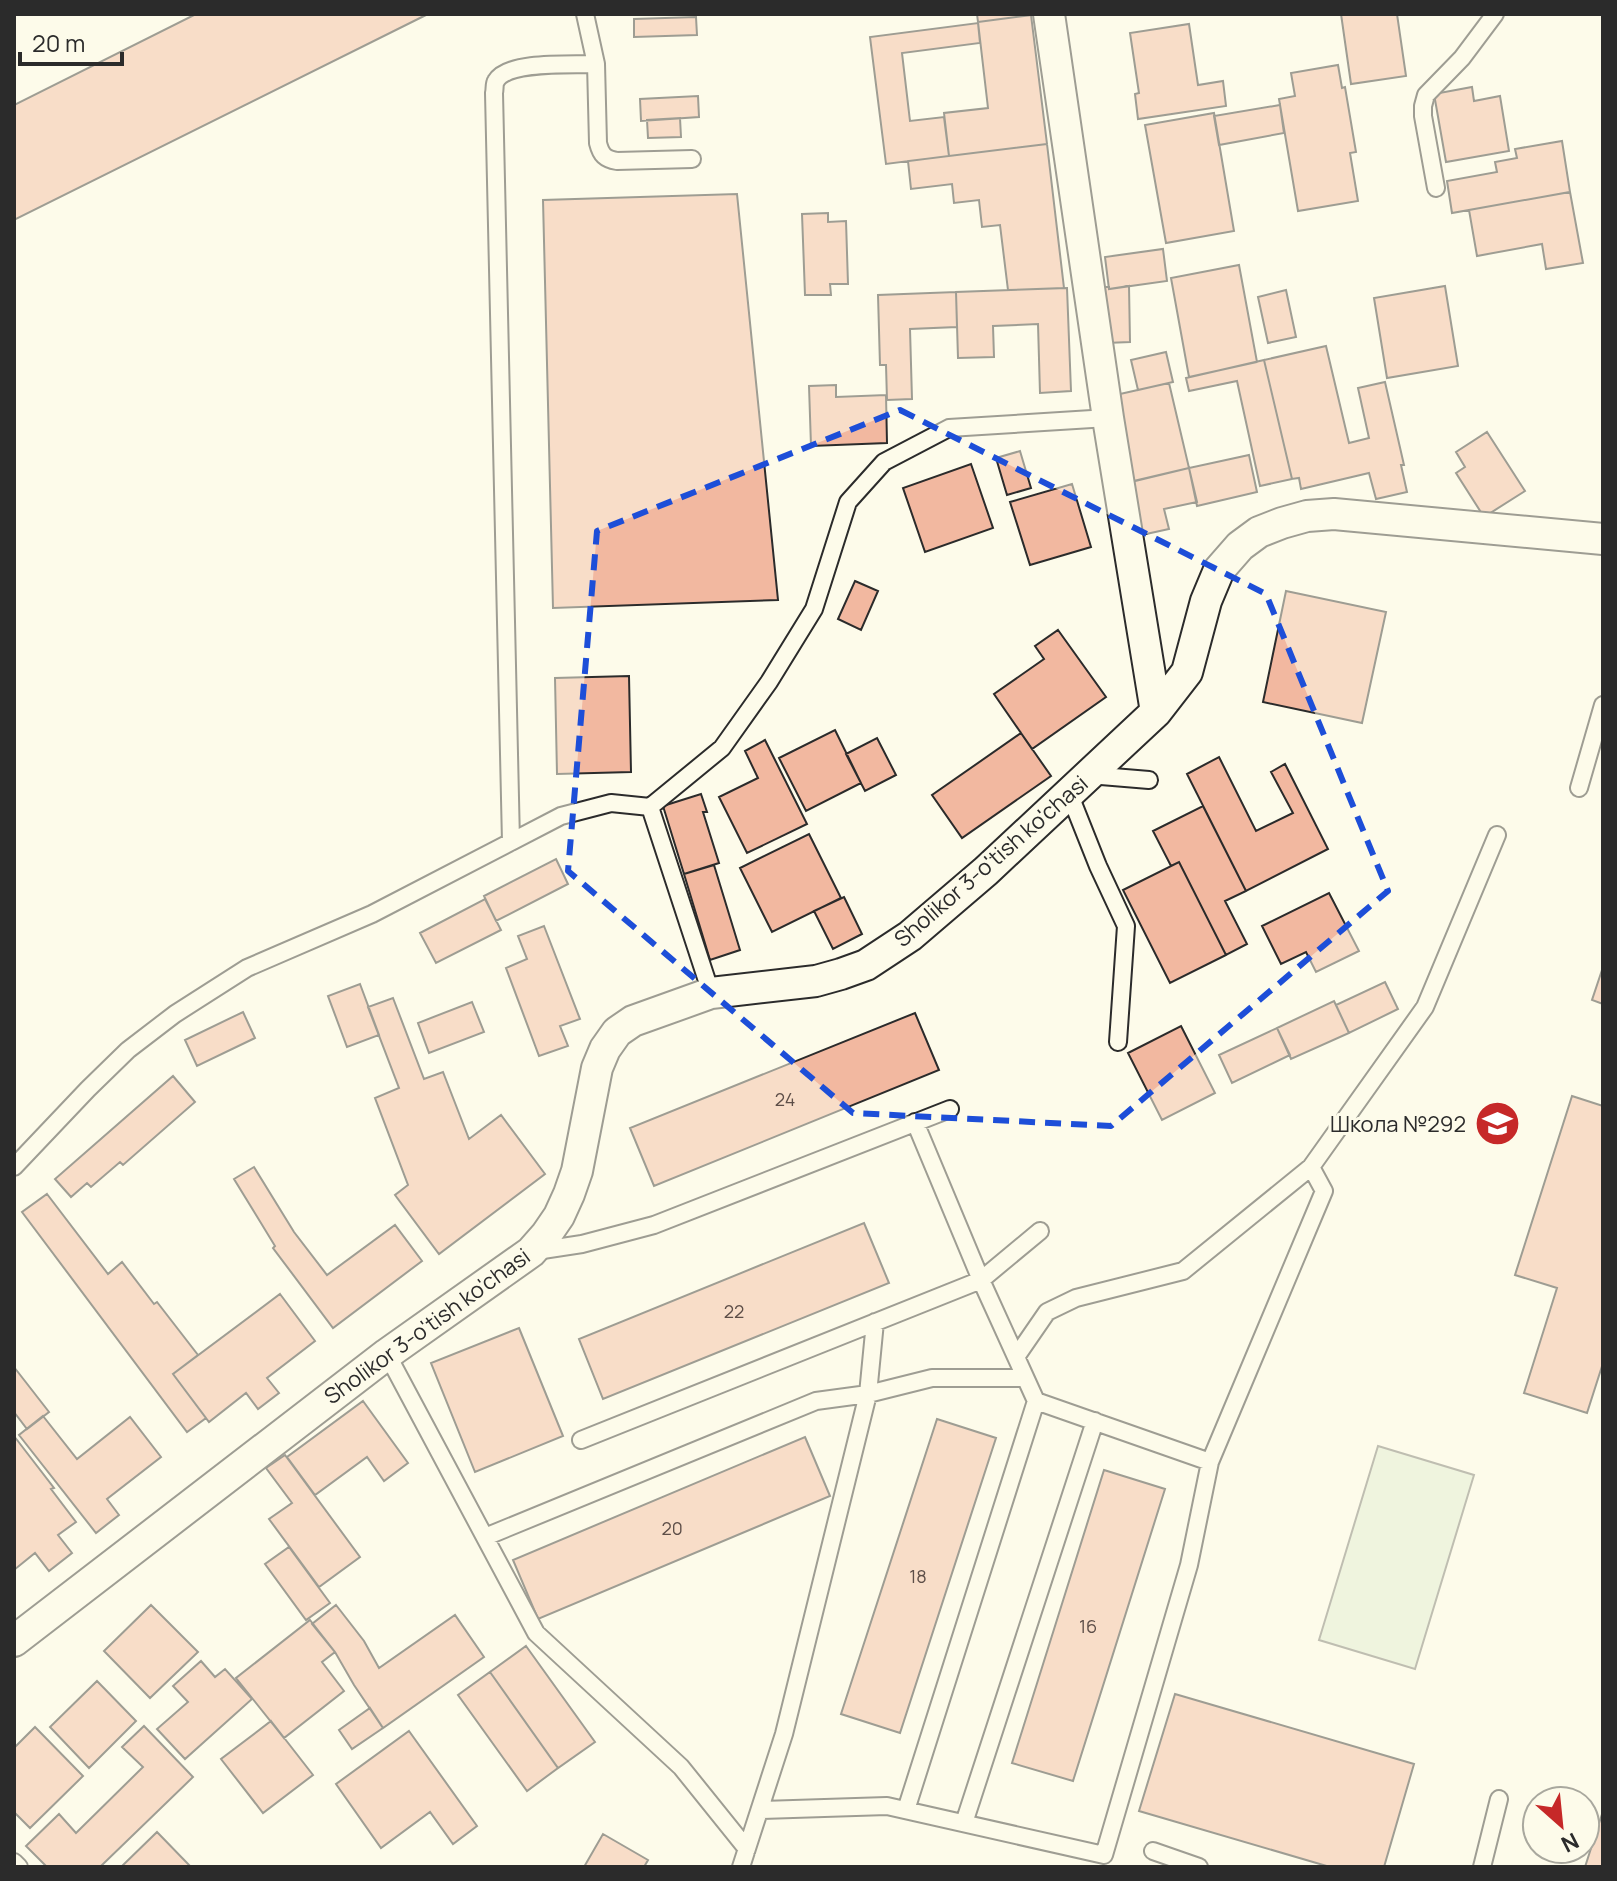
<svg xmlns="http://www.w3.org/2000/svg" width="1617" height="1881" font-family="Manrope,sans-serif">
<rect width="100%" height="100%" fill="#fdfbea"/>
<path fill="#deebd1" stroke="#74746e" stroke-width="2" d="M1378 1446 1474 1475 1415 1669 1319 1640Z"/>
<path fill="#f2b8a0" stroke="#2b2b2b" stroke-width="2" d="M196 14 426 15 14 220V105Z
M977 14H1031V15L978 22Z
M1341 14H1397L1406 76 1351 84Z
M1031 15 1047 144 949 156 944 113 988 108 978 22Z
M696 17 697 35 634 37V19Z
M978 23 980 43 902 53 910 121 944 117 949 156 886 164 870 37Z
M1189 24 1198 85 1223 81 1226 106 1138 119 1135 94 1139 93 1130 33Z
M1338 65 1342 88 1345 87 1356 152 1350 153 1358 201 1298 211 1279 99 1295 96 1291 73Z
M1472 87 1474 101 1500 96 1509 151 1446 162 1434 94Z
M698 96 699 117 641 121 640 99Z
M1280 105 1284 133 1219 145 1214 116Z
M1214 113 1234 231 1166 243 1145 125Z
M680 118 681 137 648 138 647 120Z
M1562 141 1570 192 1452 213 1447 181 1497 172 1495 162 1517 158 1515 149Z
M1047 144 1064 288 1008 290 1000 225 982 227 979 200 954 203 952 184 911 189 908 161Z
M1570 192 1583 263 1546 269 1542 244 1477 256 1469 210Z
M737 194 778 600 553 608 543 200Z
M828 213V222L846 221 848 284H830L831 295H805L802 214Z
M1163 249 1167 281 1109 289 1105 257Z
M1239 265 1257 362 1189 377 1171 278Z
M1129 286 1130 342 1106 343 1105 287H1109V289Z
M1445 286 1458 366 1387 378 1374 298Z
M1067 288 1071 391 1040 393 1038 324 993 326 994 357 958 358 956 292Z
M1286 290 1296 337 1268 343 1258 297Z
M956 292 957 327 910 329 912 399 887 400 886 365H880L878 295Z
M1326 346 1349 443 1369 438 1358 388 1385 382 1404 465H1401L1407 492 1376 499 1369 473 1301 489 1299 478 1292 479 1264 360Z
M1166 352 1173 382 1138 390 1131 360Z
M1264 360 1292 479 1260 486 1237 381 1189 391 1186 378Z
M1169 383 1189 468 1131 482 1111 396Z
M836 385V397L886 395 887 443 811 446 809 386Z
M1487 432 1525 491 1484 517 1456 473 1465 467 1456 452Z
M1020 451 1031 488 1007 495 996 458Z
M1249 455 1257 492 1197 506 1189 468Z
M971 464 993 528 925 552 903 488Z
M1189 468 1197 502 1164 509 1169 529 1137 536 1125 483Z
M1072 484 1091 547 1030 565 1010 502Z
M855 581 878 591 861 630 838 619Z
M1286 591 1386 612 1362 723 1263 702Z
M1058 630 1106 697 1032 749 994 694 1044 659 1035 646Z
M629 676 631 772 557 774 555 678Z
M835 730 861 783 806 811 779 758Z
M1021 733 1051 776 962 838 932 795Z
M877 738 896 775 865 791 846 754Z
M765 740 807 824 747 853 719 797 758 778 745 751Z
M1219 757 1256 831 1293 813 1271 772 1285 764 1328 849 1246 891 1187 774Z
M701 794 707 812H703L719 863 684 874 663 806Z
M1203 806 1246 891 1225 901 1247 944 1226 955 1179 862 1171 866 1153 831Z
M809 834 841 898 772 932 740 868Z
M556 859 568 884 496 921 484 896Z
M1179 862 1226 955 1170 983 1123 890Z
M714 865 740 950 710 960 684 874Z
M1329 893 1359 951 1316 972 1306 952 1281 964 1262 926Z
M844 897 862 934 833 949 814 911Z
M485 899 501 930 436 963 420 933Z
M544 926 580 1019 560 1026 568 1046 539 1056 506 968 527 959 518 936Z
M1603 967V1004L1592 1000Z
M1385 982 1398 1009 1349 1033 1336 1005Z
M360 984 379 1035 347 1047 328 996Z
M393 998 424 1079 443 1072 469 1139 501 1115 545 1174 439 1254 395 1195 408 1185 375 1098 399 1088 368 1007Z
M1334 1001 1349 1033 1291 1059 1277 1028Z
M472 1002 484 1032 429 1053 418 1023Z
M243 1012 255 1038 197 1066 185 1040Z
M915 1013 939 1070 654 1186 630 1128Z
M1181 1026 1215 1093 1162 1120 1128 1053Z
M1277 1028 1290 1055 1232 1083 1219 1055Z
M173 1076 195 1102 123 1165 120 1162 91 1187 87 1183 71 1197 55 1179Z
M1572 1096 1603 1106V1363L1587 1413 1524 1393 1557 1288 1515 1275Z
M254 1167 294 1232 327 1275 395 1225 422 1261 333 1328 273 1248 275 1246 234 1179Z
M47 1194 108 1274 122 1262 154 1304 157 1302 198 1355 173 1374 206 1418 187 1432 22 1212Z
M864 1223 889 1283 603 1399 579 1339Z
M280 1294 315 1341 267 1378 279 1393 258 1409 246 1393 209 1422 173 1374Z
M519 1328 563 1436 475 1472 431 1363Z
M14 1367 49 1412 27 1429 14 1412Z
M363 1401 408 1463 384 1481 367 1457 315 1495 287 1457Z
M43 1416 77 1459 130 1417 161 1457 107 1499 119 1515 96 1533 19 1435Z
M937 1419 996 1438 900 1733 841 1714Z
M14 1436 54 1488 51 1489 76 1522 58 1535 72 1553 49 1571 35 1553 14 1570Z
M805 1437 830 1496 538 1619 513 1560Z
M285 1455 360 1557 319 1587 269 1519 292 1503 266 1468Z
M1104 1470 1165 1489 1073 1781 1012 1763Z
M289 1547 330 1603 306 1620 265 1564Z
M151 1605 198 1652 150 1698 104 1651Z
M336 1605 364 1641 379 1668 455 1615 484 1657 383 1728 354 1685 335 1652 312 1624Z
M310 1620 335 1652 322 1662 344 1691 284 1738 236 1678Z
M526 1646 595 1742 558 1768 490 1672Z
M201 1661 215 1677 225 1669 252 1699 185 1759 157 1729 188 1702 173 1686Z
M490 1672 558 1768 527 1791 458 1695Z
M97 1681 136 1721 89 1768 50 1727Z
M1175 1694 1414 1764 1384 1867H1330L1139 1811Z
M370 1708 383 1728 352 1749 339 1730Z
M271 1721 313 1775 263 1813 221 1759Z
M144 1726 193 1777 100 1867H47L26 1846 59 1814 76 1833 143 1767 122 1747Z
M35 1727 83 1776 30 1828 14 1812V1748Z
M409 1731 477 1826 453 1844 430 1812 381 1848 336 1784Z
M1603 1811V1867H1585Z
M157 1832 191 1867H121Z
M603 1834 648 1860 644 1867H584Z"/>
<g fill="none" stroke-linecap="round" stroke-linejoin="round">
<defs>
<path id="service" d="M585 14 596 64
M1436 188 1423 116V106L1426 95 1462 58 1495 14
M1089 775 1149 780
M1579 788 1603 705
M1069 793 1098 866 1126 926 1118 1042
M511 842 494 93C495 89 494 84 496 81 508 60 574 65 596 64L598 143C601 155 605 159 617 161L692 159
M711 993 650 807 722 748 769 682 814 609 848 502 884 462 949 428 1108 418
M14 1167 88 1089 128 1050 175 1014 247 968 372 914 561 816 611 803 650 807
M536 1251 582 1244 654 1225 950 1109
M387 1354 536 1633 681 1767 747 1849
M1016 1357 1047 1312 1076 1298 1183 1271 1311 1167 1425 1007 1497 835
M581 1440 981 1280 915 1122
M1210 1462 1324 1191 1311 1167
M485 1537 816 1401 868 1394 875 1322
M760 1810 887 1806 1104 1855 1189 1565 1210 1462 1036 1401 981 1280 1040 1231
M906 1810 1036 1401
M964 1823 1095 1421
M1153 1851 1199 1867
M14 1862 19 1867
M741 1867 784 1734 868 1394 932 1378H1025
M1482 1867 1499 1799"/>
<path id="minor" d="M1049 14 1108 418 1156 712
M14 1641 387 1354 531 1252 546 1235 559 1216 569 1194 577 1171 597 1068 605 1049 617 1032 633 1021 711 993 816 981 841 974 866 965 910 936 986 871 1156 712 1187 672 1206 601 1219 570 1240 546 1259 532 1282 523 1307 516 1334 514 1603 539"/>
</defs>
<use href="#service" stroke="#2b2b2b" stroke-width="20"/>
<use href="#minor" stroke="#2b2b2b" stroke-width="34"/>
<use href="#service" stroke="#fdfbea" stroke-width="16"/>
<use href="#minor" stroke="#fdfbea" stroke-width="30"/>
</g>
<path d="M0 0H1617V1881H0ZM900 410 1266 594 1388 891 1111 1126 853 1113 568 871 597 531Z" fill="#fdfbea" fill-opacity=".55" fill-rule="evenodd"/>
<path fill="none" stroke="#1d4ed8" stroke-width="6" stroke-dasharray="16 10" stroke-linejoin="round" d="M900 410 1266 594 1388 891 1111 1126 853 1113 568 871 597 531Z"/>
<defs>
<symbol id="school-disc" viewBox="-11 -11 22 22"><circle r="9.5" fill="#c62828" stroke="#fdfbea"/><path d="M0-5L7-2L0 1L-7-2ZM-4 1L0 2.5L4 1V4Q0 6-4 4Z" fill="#fff"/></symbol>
</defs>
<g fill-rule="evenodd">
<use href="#school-disc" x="1472" y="1098" width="51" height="51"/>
</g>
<g text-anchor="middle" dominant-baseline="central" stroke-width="6" stroke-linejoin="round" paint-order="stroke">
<g font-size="18" fill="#5d4e48">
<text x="785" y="1099">24</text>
<text x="734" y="1311">22</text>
<text x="672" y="1528">20</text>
<text x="918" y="1576">18</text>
<text x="1088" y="1626">16</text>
</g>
<g font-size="22" fill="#2b2b2b" stroke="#fdfbea">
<text transform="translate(991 861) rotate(-41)">Sholikor 3-o'tish ko'chasi</text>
<text transform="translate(427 1326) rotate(-36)">Sholikor 3-o'tish ko'chasi</text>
</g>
<g font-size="22" fill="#2b2b2b" stroke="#fdfbea" text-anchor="end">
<text x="1466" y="1124">Школа №292</text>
</g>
</g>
<rect width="1617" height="1881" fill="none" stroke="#2b2b2b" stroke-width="32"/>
<g transform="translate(1561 1825) rotate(153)"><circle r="38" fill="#fdfbea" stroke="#a9a89e" stroke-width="2"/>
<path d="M0-6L14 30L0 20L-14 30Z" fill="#c62828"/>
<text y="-12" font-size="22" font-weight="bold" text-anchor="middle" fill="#2b2b2b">N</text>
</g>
<path d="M20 52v12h102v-12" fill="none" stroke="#2b2b2b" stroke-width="4"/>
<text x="32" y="52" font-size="24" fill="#2b2b2b" stroke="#fdfbea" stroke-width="6" paint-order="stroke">20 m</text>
</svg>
